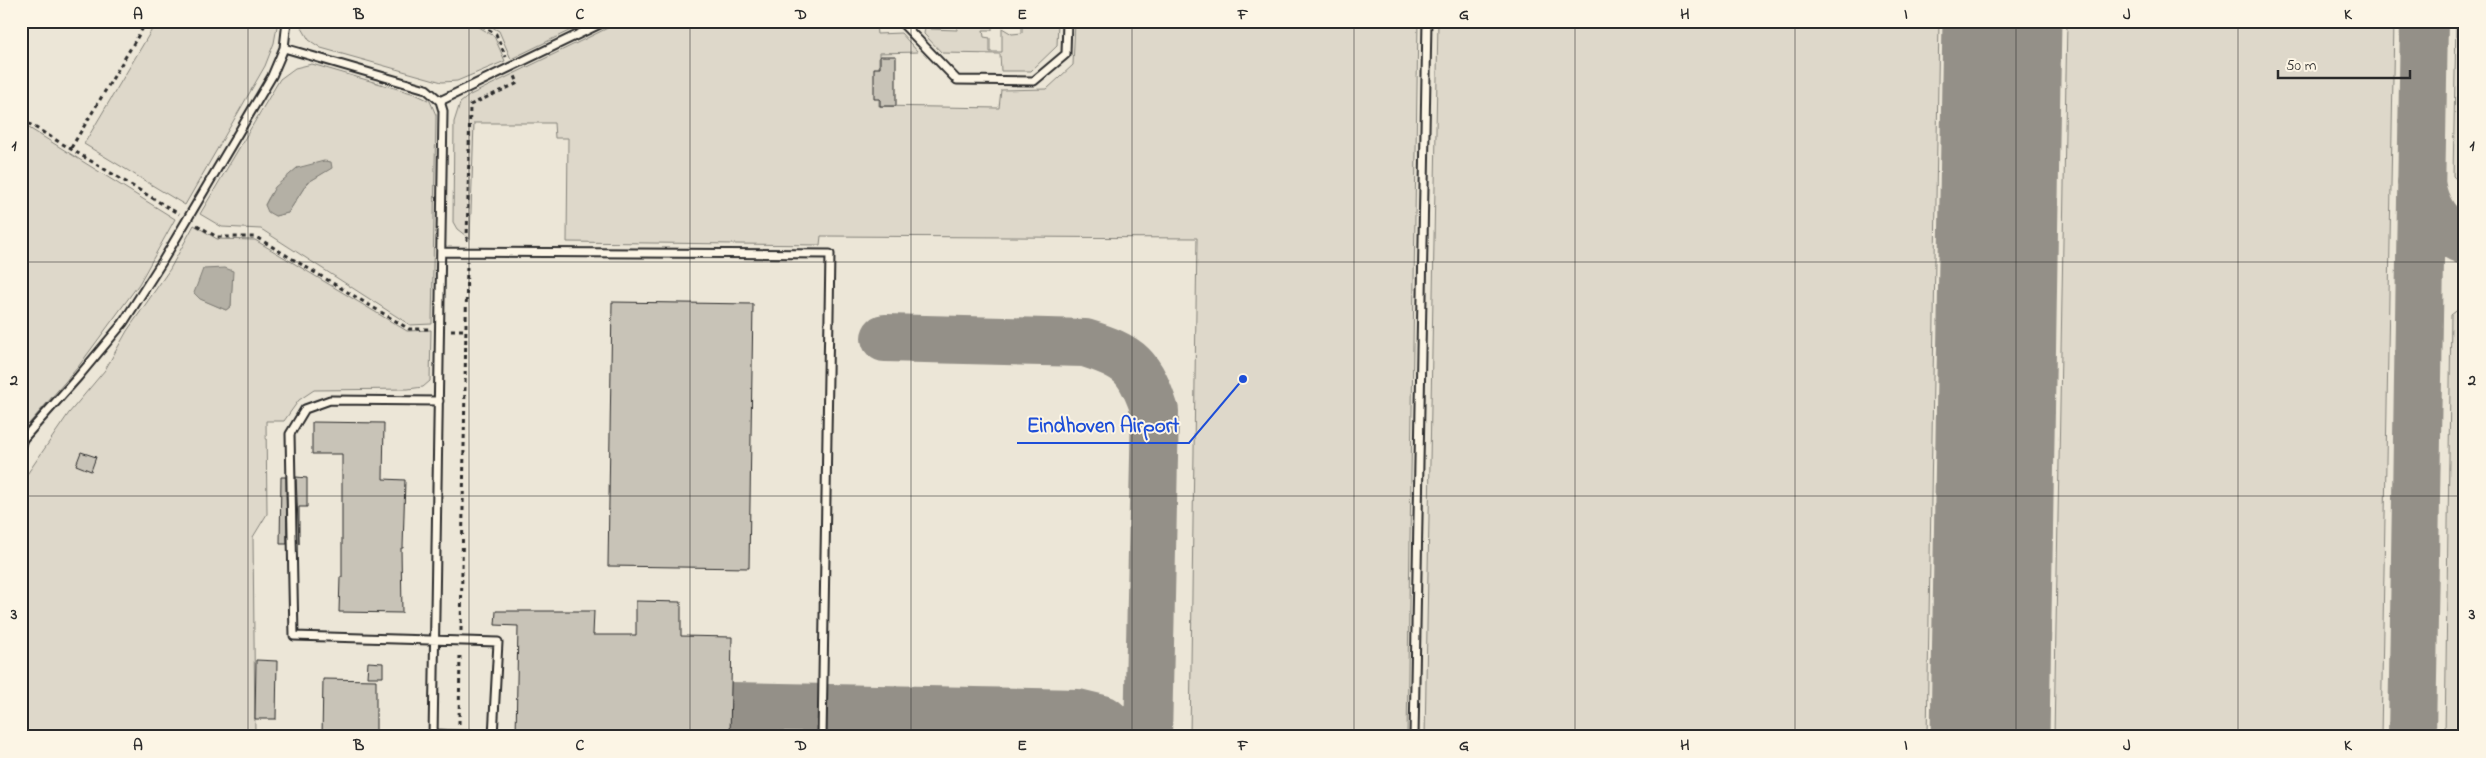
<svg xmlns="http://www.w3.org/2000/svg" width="2486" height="758" font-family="'Indie Flower',sans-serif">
<rect width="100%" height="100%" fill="#fcf5e5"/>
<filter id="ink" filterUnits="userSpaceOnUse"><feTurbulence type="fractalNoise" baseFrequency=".02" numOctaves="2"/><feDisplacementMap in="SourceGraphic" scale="10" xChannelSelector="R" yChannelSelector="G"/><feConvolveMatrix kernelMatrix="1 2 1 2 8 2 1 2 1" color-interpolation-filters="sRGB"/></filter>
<g filter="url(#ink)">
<path fill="#ece6d7" d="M21 21H2465V737H21Z"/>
<path fill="#ded8ca" stroke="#84827a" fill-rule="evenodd" d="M157 21H278L274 43 265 66 185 205 84 144Z
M298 21H469L494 36 505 61 457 81 442 82 321 48 309 40Z
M481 21H579L577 27 511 59 499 31Z
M622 21H870V25H876L877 34 901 33 918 52 879 53V106L999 108 1001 90 1047 89 1073 65 1075 21H1418L1407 737H1190L1197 238 821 236 820 245 567 242 568 138H555L554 123H474L470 239 457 229 453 222 454 122 460 103 470 95Z
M926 21H930V29L957 30V21H992V30H983L984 37 990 38V52H1002V28L1012 34 1022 33V21H1058L1057 46 1031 71H1001L1000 54 942 53 924 34Z
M1438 21H1939L1927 737H1425Z
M2067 21H2394L2381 737H2054Z
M2456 21H2465V188L2453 176Z
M312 64 415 94 430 101 436 115 432 324 410 325 261 229 222 227 200 214 280 79 295 68ZM297 168H331L307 183 288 213 275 216 265 205C272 188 285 180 297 168Z
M21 123 175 219 139 284 78 367 21 433Z
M194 225 217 239 255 240 407 331 431 330 430 381 423 387 408 389 314 390 299 400 284 421H266L267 514 253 537 255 737H21V483L69 413 105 370 127 331 170 269ZM232 283 231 306 226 310 201 299Z
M2465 304V737H2445L2451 315Z"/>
<path fill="#b4b0a5" stroke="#7d7b74" d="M324 161 331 162 332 168 307 183 288 213 275 216 268 212 265 205 275 187 297 168Z
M225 268 233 271 231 306 226 310 200 299 194 293 203 269Z"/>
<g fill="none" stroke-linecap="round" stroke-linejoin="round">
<path stroke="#949088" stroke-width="48" d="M2421 182C2425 210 2439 230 2465 241
M885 338 1085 343C1131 357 1140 366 1155 411L1148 737
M731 706 1078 713 1103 719 1124 737
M2412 737 2424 21"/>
<path stroke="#949088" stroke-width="119" d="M1990 737 2002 21"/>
</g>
<path fill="#c8c3b7" stroke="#2b2b2b" d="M880 56H896V106H880V99H874V68H880Z
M612 302 753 304 749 568 608 566Z
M312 422 384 423 383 479 405 480 403 548H401L402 613 339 612 340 577H342V454H312Z
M81 452 96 457 91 471 76 465Z
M281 477H286L287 544H280Z
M296 477 307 478V507H299V544Z
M636 601 681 602V636L732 637 730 737H516L518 626 495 625 496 611H594L593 635H636Z
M256 660 277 661 276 719H255Z
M368 662 383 663V677H367Z
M323 679 376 680V737H322Z"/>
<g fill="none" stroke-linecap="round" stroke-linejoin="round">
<defs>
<path id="lane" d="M900 21 957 80 1034 81 1066 54 1067 21
M284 48 426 89 440 101 443 111 433 737
M440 101 606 21
M441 252 830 254 822 737
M21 445 23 439 78 377 123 323 162 262 272 76 284 48 287 21
M433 734 493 736 498 642 294 636 290 434 305 409 330 400 439 401
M1414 737 1427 21"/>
</defs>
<use href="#lane" stroke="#2b2b2b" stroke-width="11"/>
<path stroke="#2b2b2b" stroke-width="3" stroke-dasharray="4 4" stroke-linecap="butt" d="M475 21 496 34 506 57
M21 119 179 214
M71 148 147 21
M197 225 217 237H256L409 329H430
M467 241 470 105 518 83 515 76
M451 330H466
M461 631 467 262
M459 724 460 652"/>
<use href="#lane" stroke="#fcf5e5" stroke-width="7"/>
</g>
</g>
<path fill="none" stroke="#2b2b2b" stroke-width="1" stroke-opacity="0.55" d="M248 21V737M469 21V737M690 21V737M911 21V737M1132 21V737M1354 21V737M1575 21V737M1795 21V737M2016 21V737M2238 21V737M21 262H2465M21 496H2465"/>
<path fill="none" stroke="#1d4ed8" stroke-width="2" d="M1243 379L1189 443H1017"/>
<circle fill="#1d4ed8" stroke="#fcf5e5" stroke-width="2" cx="1243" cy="379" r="5"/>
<g font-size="21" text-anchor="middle" font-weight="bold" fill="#1d4ed8" stroke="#fcf5e5" stroke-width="4" stroke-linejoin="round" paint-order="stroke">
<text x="1103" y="432">Eindhoven Airport</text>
</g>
<rect width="2486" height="758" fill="none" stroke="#fcf5e5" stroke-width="55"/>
<path d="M2278 70v8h132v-8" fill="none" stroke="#2b2b2b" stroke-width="2.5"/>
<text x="2286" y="70" font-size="15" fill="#2b2b2b" stroke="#fcf5e5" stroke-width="4" paint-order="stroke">50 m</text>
<rect x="28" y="28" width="2430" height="702" fill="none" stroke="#2b2b2b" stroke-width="2"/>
<g font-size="16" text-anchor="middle" font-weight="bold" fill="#2b2b2b">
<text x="138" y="19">A</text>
<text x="359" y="19">B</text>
<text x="580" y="19">C</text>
<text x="801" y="19">D</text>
<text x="1022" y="19">E</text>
<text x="1243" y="19">F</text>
<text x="1464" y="19">G</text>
<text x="1685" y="19">H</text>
<text x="1906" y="19">I</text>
<text x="2127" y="19">J</text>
<text x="2348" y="19">K</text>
<text x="14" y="150">1</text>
<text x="2472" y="150">1</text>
<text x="14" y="385">2</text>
<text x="2472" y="385">2</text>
<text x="14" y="619">3</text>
<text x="2472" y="619">3</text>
<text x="138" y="750">A</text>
<text x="359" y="750">B</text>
<text x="580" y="750">C</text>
<text x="801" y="750">D</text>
<text x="1022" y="750">E</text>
<text x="1243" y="750">F</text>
<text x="1464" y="750">G</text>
<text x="1685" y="750">H</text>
<text x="1906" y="750">I</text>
<text x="2127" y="750">J</text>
<text x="2348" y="750">K</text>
</g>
</svg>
